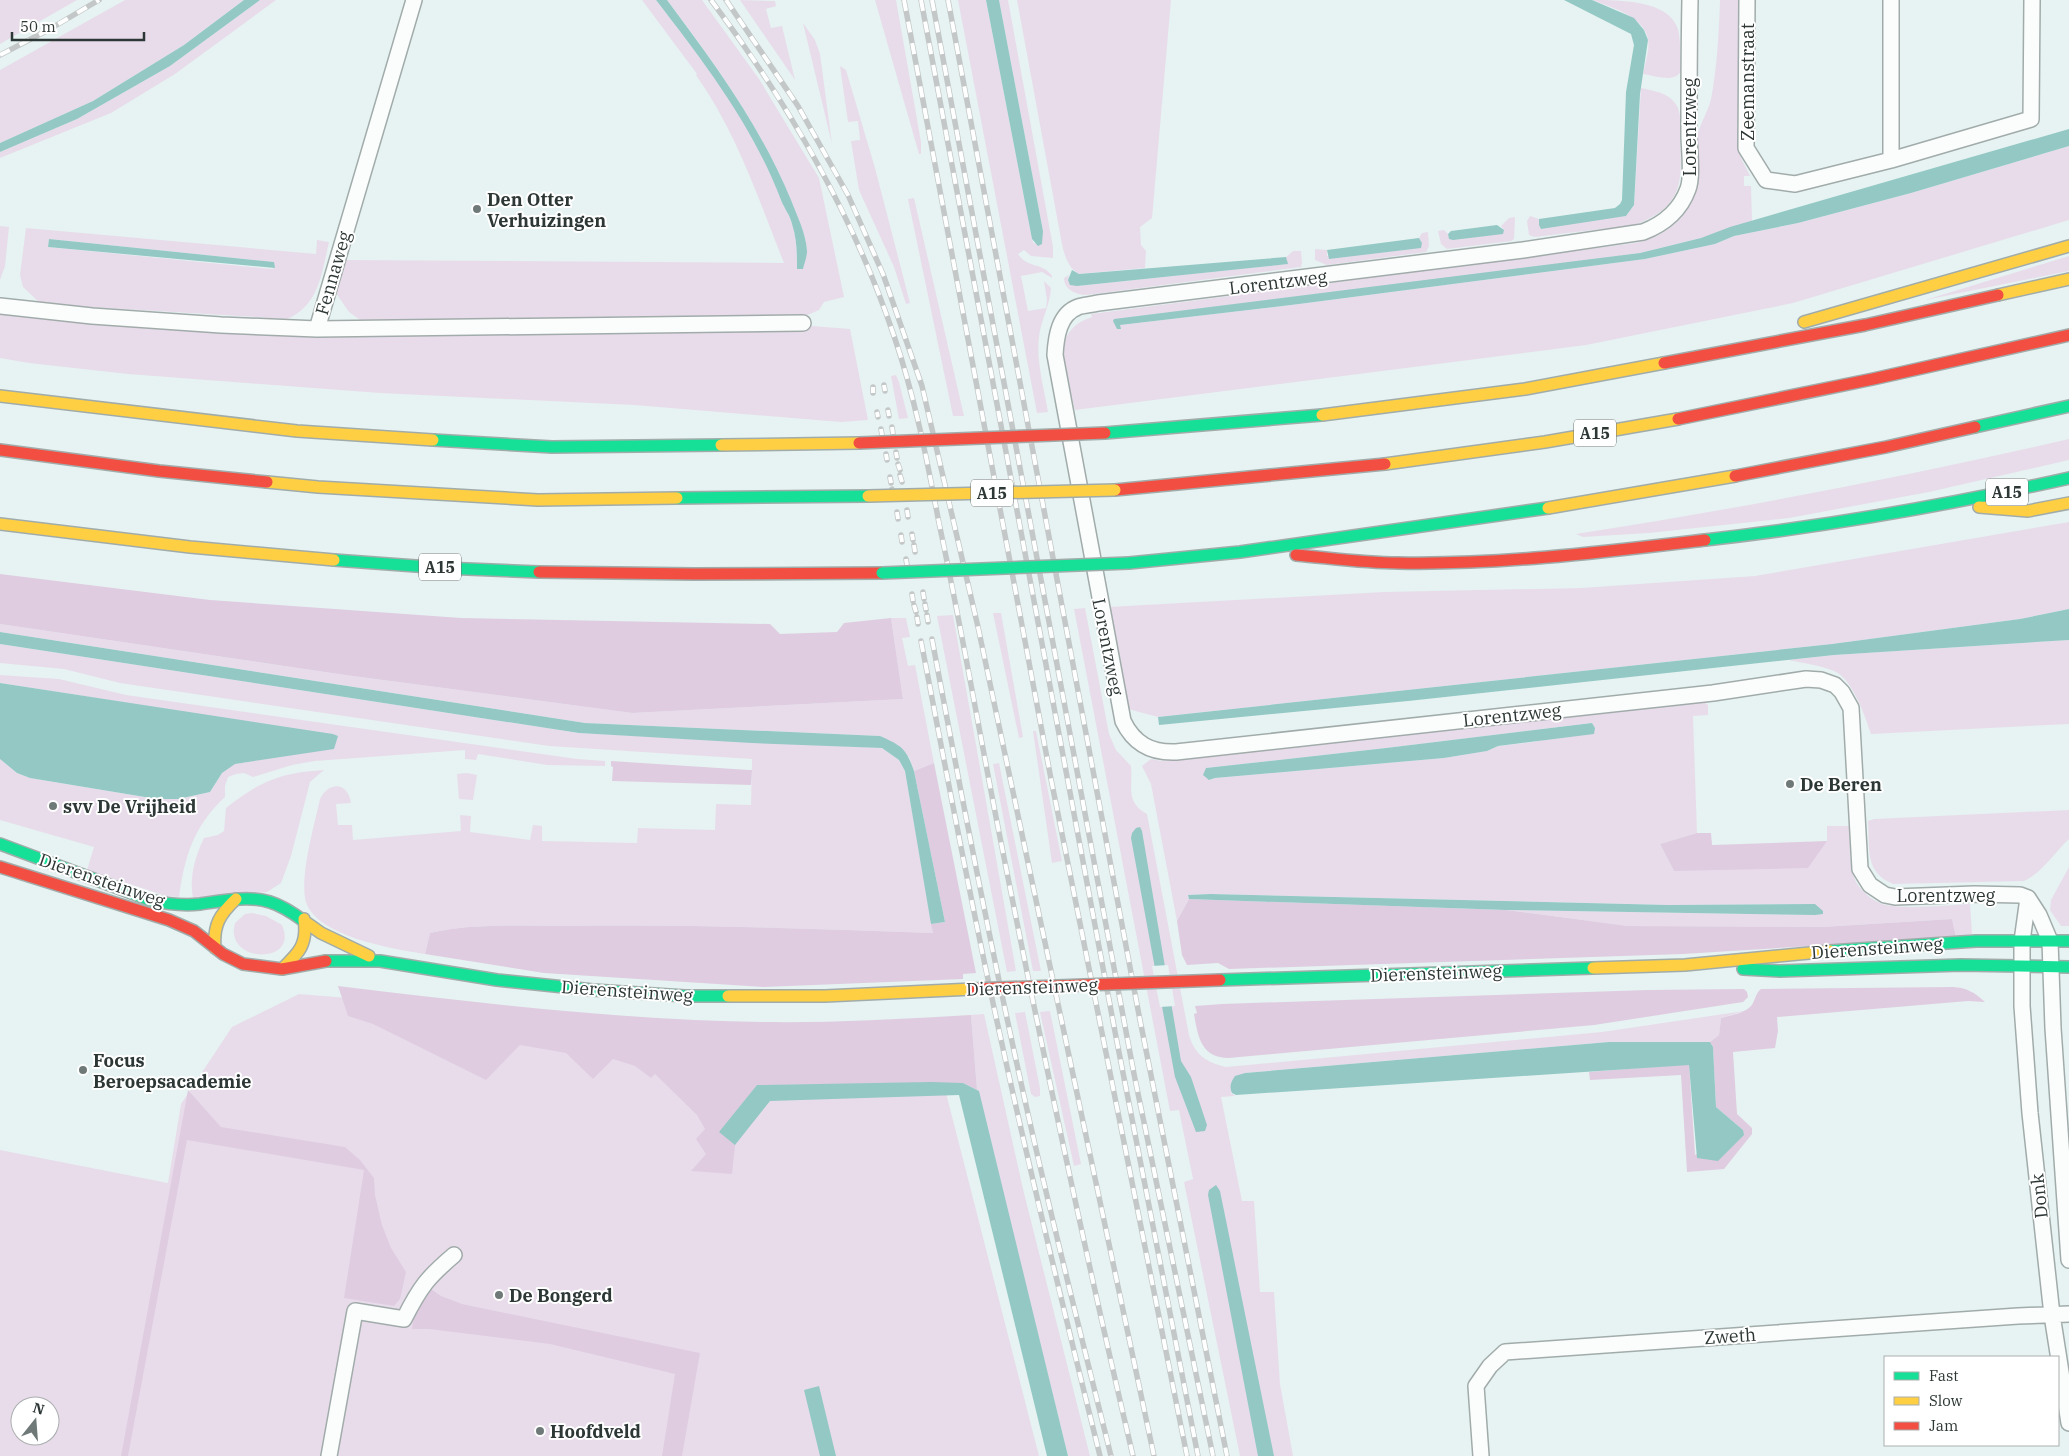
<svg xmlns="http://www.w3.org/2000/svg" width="2069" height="1456" font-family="'IBM Plex Serif',serif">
<rect width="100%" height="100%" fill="#e6f3f2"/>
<path fill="#e8dceb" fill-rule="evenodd" d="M0 0H77L0 44Z
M125 0H244L184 45 93 101 0 143V70Z
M260 0H276L175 74 111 113 0 158V152L77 119 170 66Z
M642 0H656C704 61 754 126 781 199 784 208 790 215 792 224 797 238 797 254 797 269 800 264 805 257 806 252 808 243 802 228 798 219 769 138 718 68 667 0H702L759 79 819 178 844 297 824 302 819 310 803 317 363 322 349 312 336 293 346 260 784 263C758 198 737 133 696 75L697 74Z
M740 0 775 1 776 6 766 9 771 28 782 26 795 80Z
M875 0H896L921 142V154H919Z
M958 0H986L1032 239 1034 244 1043 231 999 0H1008L1053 247V258L1031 256 1024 250 1018 254C1028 269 1043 262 1052 276V278L1042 272 1021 276 1028 311 1046 308 1047 300 1044 281 1051 288C1050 305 1041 320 1039 337 1036 361 1044 388 1048 412L1037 413Z
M1017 0H1171L1152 218 1140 227 1141 245 1146 251 1145 268 1079 274C1064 266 1062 243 1059 228Z
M1592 0C1620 0 1669 0 1678 29 1681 42 1680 58 1681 72 1672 83 1656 76 1643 74 1645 64 1650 49 1648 39 1644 16 1610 7 1592 0Z
M1720 0H1740L1738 144 1741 158 1750 176H1744V186H1751L1752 221 1701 238 1640 253 1116 325 1117 329 1120 325 1299 304 1645 259 1715 244 1734 236 1798 223 1911 193 2069 146V220L1793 303 1586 345 1075 410C1067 375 1046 332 1092 317L1091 314 1635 243C1668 236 1693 215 1697 180 1698 167 1695 152 1697 138 1699 125 1708 112 1711 99 1717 69 1719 31 1720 0Z
M803 23 815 40 820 54 832 144Z
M840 66 846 70 875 168 910 303 906 304 894 267 859 190 851 141 860 140 858 121 848 122Z
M1641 88C1653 91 1667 92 1675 103 1682 111 1680 126 1680 137 1682 182 1684 207 1634 225L1535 237 1529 235 1527 221 1530 216 1539 219V225L1626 216 1634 205Z
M914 198 964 416H953L908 199Z
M1515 217 1514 239 1511 241 1447 249 1441 244 1438 231 1444 230 1448 234 1449 239 1504 230 1501 226 1509 218Z
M0 226 9 227 5 266 0 280Z
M26 228 316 254 317 240 329 242C322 272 319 306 287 319L41 304 23 287 20 275ZM49 239 273 262 275 268 271 269 48 247Z
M1428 232 1429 246 1426 252 1327 265 1315 260V249L1327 250V256L1422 243 1419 238 1422 233Z
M1293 251H1301L1302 263 1301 267 1087 295C1077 295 1064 290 1064 278L1069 275 1068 280 1077 286 1287 264 1286 257Z
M2069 256V271L1925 300Z
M0 311 65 319 812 326 850 329 868 420 841 422 634 405 380 393 128 374 29 363 0 358Z
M896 375 899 382 908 418 899 419 891 376Z
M2069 439V460L1929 492 1789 518 1649 533 1583 537 1576 534C1742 508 1906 477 2069 439Z
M2069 522V609L2020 619 1832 644 1158 717 1128 709 1108 607 1384 592 1581 588 1755 576Z
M1085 608 1109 734 1116 750 1131 766C1133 787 1125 802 1147 814L1189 1035C1195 1055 1206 1062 1226 1067L1602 1032 1744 1011 1721 1018 1719 1035 1710 1042H1609L1245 1073 1235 1077 1231 1093 1235 1096 1221 1097 1242 1201H1254L1260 1292H1274L1280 1384 1293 1456H1240L1184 1182 1193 1179 1179 1110 1170 1111 1074 609Z
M993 613H1001L1023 737 1019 738Z
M953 615 1016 971 1007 972 937 616Z
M891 618H906L910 637 902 638 908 666 915 665 934 763 914 771 909 757 880 736 585 723 0 632V624L345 675 632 713 903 699Z
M2069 640V724L1871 734C1865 716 1852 678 1834 671 1820 665 1803 663 1788 660L1834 655Z
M0 644 579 733 882 748 899 760 905 771 933 933C812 929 691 924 570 926 524 926 475 923 430 933L425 954C394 949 311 936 305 898 301 871 314 826 320 799 329 781 348 782 351 803L336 804 338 825H352L353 840 461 831 460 815 471 816 470 832 530 840 533 825 542 826V841L637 843 638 828 715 830 716 804 751 805 752 759 549 746 120 683 64 669 0 663Z
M0 675 59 679 126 695 577 759 605 761V766L547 765 478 754 476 760 465 759V750L315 761 292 765 253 777 244 773 236 774 228 777 225 786V797C193 827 185 856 179 897L166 896 87 870 94 847 0 820V759L17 773 30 778 157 799H178L210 792 222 773 227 767 235 764 264 759 338 736 0 683Z
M1704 702 1708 705V715L1693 716 1697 833 1660 844 1674 871 1827 841V826H1850C1850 843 1848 866 1856 882 1862 892 1872 900 1882 904 1899 910 1950 905 1970 904L1972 934 1956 937 1952 919 1822 927 1628 926 1506 910 1815 915V904L1668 905 1210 894 1188 895 1189 899 1177 921 1151 784 1142 766 1151 759 1162 761ZM1592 723 1595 728 1534 742 1498 746 1487 751 1444 758 1215 778 1210 780 1206 768 1386 748Z
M1033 731H1036L1062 861 1052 863Z
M999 763 1041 971H1033L993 764Z
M324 770 310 782 291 856 281 883 267 892 193 899C189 877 195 857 204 838L218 835 224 831 226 808C261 781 279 773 324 770Z
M467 773 477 775 473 800 459 799 457 774Z
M2069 810V839C2054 853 2043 872 2024 881L1893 884C1864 872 1870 848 1868 821L1874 819Z
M2069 867V926H2061L2050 910 2051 900Z
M252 913 266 916 282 925C300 966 223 963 235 923L245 914Z
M299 994 934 1046 1039 1456H0V1150L168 1183 181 1104 232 1027ZM20 1406H50V1436H20Z
M1050 1011 1081 1164 1074 1166 1040 1012Z
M1025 1012 1040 1088V1096L1035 1097 1031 1094 1015 1013Z
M984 1014 1023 1189 1090 1456H1068L977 1090 971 1015Z"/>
<path fill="#dfcce0" d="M0 574 210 600 461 618 770 624 780 634 837 632 844 623 891 618 903 699 632 713 345 675 0 624Z
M611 761 749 770H752L751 785 612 781 613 767 611 766Z
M934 763 976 973 963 974V979L764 987 544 973 425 954 430 933C475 923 523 926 570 926 691 924 812 929 933 933L931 924 945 922 914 771Z
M1697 833H1711L1712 845 1827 841 1808 868 1674 871 1660 844Z
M1189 899 1506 910 1628 926 1822 927 1952 919 1956 937 1683 954 1229 969 1218 963 1187 965 1182 955 1177 921Z
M338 986C479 1003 621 1020 763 1022 833 1023 902 1019 971 1015L977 1090 963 1083 757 1085 739 1109 732 1174 691 1171 706 1154 696 1139 705 1129 697 1115 655 1074 651 1078 635 1066 613 1059 593 1079 566 1053 520 1045 486 1080 373 1024 348 1016Z
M1953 987C1967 988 1974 992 1985 1002L1968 1001 1777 1017 1778 1031 1775 1048 1733 1052 1737 1114 1752 1128V1134L1724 1169 1687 1172 1681 1075 1590 1080 1589 1072 1689 1064 1695 1155 1743 1130 1716 1107 1713 1047 1710 1042 1719 1035 1721 1018C1731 1015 1748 1013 1753 1003 1756 997 1756 993 1761 989Z
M1744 989 1747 992 1748 997 1743 1002 1594 1025 1229 1058C1201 1058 1198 1037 1194 1014L1197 1013 1195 1006 1222 1004 1648 990Z
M188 1090 221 1127 345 1147 360 1160 374 1178 375 1195 382 1225 391 1248 406 1272 400 1299 394 1306 344 1298 364 1170 187 1140 128 1456H121Z
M424 1284 441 1296 462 1304 700 1353 682 1456H662L675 1374 550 1344 429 1329H412L419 1288Z"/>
<path fill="#93c8c4" d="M244 0H260L170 66 77 119 0 152V143L93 101 184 45Z
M656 0H667C714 63 761 127 791 200 797 216 806 233 807 251 807 257 804 264 803 269H797C797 254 797 239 792 224 790 215 784 208 781 200 753 126 704 62 656 0Z
M986 0H999L1043 231 1042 244 1038 246 1032 239Z
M1564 0H1592L1634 18 1644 30 1648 40 1640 94 1634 205 1626 216 1541 229 1539 225V219L1615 208 1620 204 1622 200 1626 92 1634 45 1631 34Z
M2069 129V146L1911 193 1798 223 1734 236 1715 244 1645 259 1299 304 1120 325 1121 329H1117L1113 321 1114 319 1640 253 1701 238 1730 227Z
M1497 225 1504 230 1503 234 1453 240 1449 239 1448 234 1451 231Z
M1419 238 1422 243 1421 248 1329 259 1327 250Z
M49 239 274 262 275 268 48 247Z
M1286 257 1288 264 1077 286 1070 285 1068 280 1072 270 1079 274Z
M2069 609V640L1834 655 1408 701 1159 725 1158 717 1832 644 2020 619Z
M0 632 585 723 880 736C902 746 906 748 914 771L945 922 931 924 905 771 899 760 882 748 752 743 579 733 0 644Z
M0 683 333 734 338 736 334 749 235 764 222 773 210 792 178 799H157L30 778 17 773 0 759Z
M1592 723 1595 728 1594 734 1498 746 1487 751 1444 758 1215 778 1209 780 1203 775 1206 768 1386 748Z
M1140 827 1142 831 1181 1061 1191 1077 1207 1125 1205 1131 1196 1132 1175 1077 1131 838 1132 833 1136 828Z
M1210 894 1668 905 1815 904 1823 911V914L1815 915 1506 910 1189 899 1188 895Z
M1609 1042H1710L1713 1047 1716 1107 1743 1130 1744 1135 1718 1161 1697 1158 1689 1065 1236 1095 1232 1093C1229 1086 1231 1082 1235 1076L1245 1073Z
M931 1082 963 1083 979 1091 1068 1456H1047L959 1095 770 1101 735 1145 719 1132 757 1085Z
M1216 1185 1220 1191 1274 1456H1258L1208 1195 1209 1190Z
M819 1386 836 1456H820L804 1390Z"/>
<path fill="#e6f3f2" d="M1168 965 1175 1006 1160 1007 1152 966Z"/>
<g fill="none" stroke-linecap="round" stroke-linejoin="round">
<defs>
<path id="street" d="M1690 0C1689 45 1689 90 1689 135 1689 149 1693 176 1688 189 1680 211 1664 224 1643 232L1523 250 1098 303C1091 305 1084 305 1078 307 1059 314 1056 337 1055 355L1123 721C1134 744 1151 753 1176 752L1713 693 1806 679 1821 680 1835 685 1842 692 1851 708 1860 869 1870 885 1885 895 1895 897 1974 894 2020 895 2028 898 2039 915 2050 941 2053 1028 2069 1260
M1747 0 1746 148 1766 180 1795 184 1891 160 2031 119 2032 0
M1891 0V160
M0 306 92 316 221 325 317 329 803 323
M317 329 414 0
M2028 898 2022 941V1006L2030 1113 2052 1315 2069 1423
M329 1456 355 1311 404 1319C420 1287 428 1277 454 1255
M1481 1456 1476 1386 1490 1366 1505 1352 2018 1316 2069 1314"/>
<path id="fast" d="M1975 427 2069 406
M1105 433 1322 415
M433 440 552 447 721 445
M677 498 868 496
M1705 540C1828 526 1949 505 2069 478
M334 560 443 568 539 572
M1129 563 1240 552 1548 508
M0 844 150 900C167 904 183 906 200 904 221 901 249 895 270 902 283 906 293 913 304 921
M1830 951 1976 941H2069
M326 961H380L497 980 593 990 685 996H728
M1743 969 1780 971 1961 965 2069 967
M1220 980 1593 968"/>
<path id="slow" d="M1998 295 2069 279
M1804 322 2069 246
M0 396 297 431 433 440
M1322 415 1525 389 1664 363
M721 445 859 443
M1385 464 1545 442 1678 419
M267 482 318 487 538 500 677 498
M1979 507 2028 511 2069 503
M1548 508 1735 476
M0 524 190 547 334 560
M304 921 321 933 369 956
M215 948C213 925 220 914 236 899
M1593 968 1685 965 1830 951
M282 969C299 953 308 944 304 919
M728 996H825L973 989"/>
<path id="jam" d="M1664 363 1865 325 1998 295
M1678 419 1873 379 2069 335
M0 450 159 471 267 482
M1735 476 1886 447 1975 427
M1115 490 1385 464
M1296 555C1330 558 1364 563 1398 563 1500 565 1604 552 1705 540
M539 572 694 574 882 573
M0 867 169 920 194 931 223 954 243 964 282 969 326 961"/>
</defs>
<use href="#street" stroke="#a1acaa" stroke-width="18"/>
<use href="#fast" stroke="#a1acaa" stroke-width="14"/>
<use href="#slow" stroke="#a1acaa" stroke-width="14"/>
<use href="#jam" stroke="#a1acaa" stroke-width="14"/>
<use href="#street" stroke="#fbfdfd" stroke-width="15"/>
<use href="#fast" stroke="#16e098" stroke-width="11"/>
<use href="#slow" stroke="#ffcf43" stroke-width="11"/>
<use href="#jam" stroke="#f24e42" stroke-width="11"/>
<defs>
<path id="rail" d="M711 0C788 103 853 214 894 336 915 397 927 460 939 523 960 621 977 719 996 817 1038 1031 1083 1244 1133 1456
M726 0 798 106 848 195 883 274 922 386 978 627 1154 1456
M904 0 1051 779 1187 1456
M921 0 1116 1037 1198 1456
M932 0 1134 1074 1213 1456
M948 0 1139 1015 1227 1456
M0 55 50 29 99 0
M884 385 885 391
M873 387V393
M888 410 889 416
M877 412 878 417
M892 427 893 434
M881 429 882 435
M896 452 897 458
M886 454 887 460
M898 464 900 470
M900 475 902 482
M890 477 891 483
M892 489 894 495
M907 510 908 517
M897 512 898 519
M912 534 913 540
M901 535 902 542
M914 545 915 552
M906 559 907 565
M918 569 919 575
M923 592 924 599
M912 594 913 601
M925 604 926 610
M914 605 916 612
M927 615 928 622
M917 617 918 624
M932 639C961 794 991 950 1026 1105 1052 1222 1082 1339 1111 1456
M921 641C947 775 972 910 1002 1044 1032 1182 1066 1319 1100 1456"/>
</defs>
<use href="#rail" stroke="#c4c7c7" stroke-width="5.5"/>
<use href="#rail" stroke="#fff" stroke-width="4" stroke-dasharray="11" stroke-linecap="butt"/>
<defs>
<path id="fast-bridge" d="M882 573 1129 563"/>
<path id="slow-bridge" d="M868 496 1115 490"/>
<path id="jam-bridge" d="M859 443 1105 433
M973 989 1220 980"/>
</defs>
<use href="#fast-bridge" stroke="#a1acaa" stroke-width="14" stroke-linecap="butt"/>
<use href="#slow-bridge" stroke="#a1acaa" stroke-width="14" stroke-linecap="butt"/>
<use href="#jam-bridge" stroke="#a1acaa" stroke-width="14" stroke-linecap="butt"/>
<use href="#fast-bridge" stroke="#16e098" stroke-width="11"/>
<use href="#slow-bridge" stroke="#ffcf43" stroke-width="11"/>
<use href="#jam-bridge" stroke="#f24e42" stroke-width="11"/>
</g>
<g fill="#6e7978" stroke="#fff" stroke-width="2">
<circle cx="477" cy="209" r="5"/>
<circle cx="1790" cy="784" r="5"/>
<circle cx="53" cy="806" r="5"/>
<circle cx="83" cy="1070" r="5"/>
<circle cx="499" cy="1295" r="5"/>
<circle cx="540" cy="1431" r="5"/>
</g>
<g text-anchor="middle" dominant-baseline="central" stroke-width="4" stroke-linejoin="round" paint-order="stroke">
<g fill="#fff" stroke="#6c7372" stroke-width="1">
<rect x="1574" y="419.5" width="42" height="27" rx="4"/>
<rect x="1986" y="478.5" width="42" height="27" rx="4"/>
<rect x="971" y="479.5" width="42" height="27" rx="4"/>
<rect x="419" y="553.5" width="42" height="27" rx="4"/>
</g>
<g font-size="16" font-weight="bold" fill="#2d3736">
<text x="1595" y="433">A15</text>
<text x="2007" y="492">A15</text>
<text x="992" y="493">A15</text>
<text x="440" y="567">A15</text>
</g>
<g font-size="18" fill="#2d3736" stroke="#fff">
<text transform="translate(1747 82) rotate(-90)">Zeemanstraat</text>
<text transform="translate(1689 127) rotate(-90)">Lorentzweg</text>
<text transform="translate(333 273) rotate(-74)">Fennaweg</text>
<text transform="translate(1278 282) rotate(-7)">Lorentzweg</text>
<text transform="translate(1108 647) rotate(79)">Lorentzweg</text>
<text transform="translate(1512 715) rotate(-6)">Lorentzweg</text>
<text transform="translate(102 880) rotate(19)">Dierensteinweg</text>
<text x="1946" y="895">Lorentzweg</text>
<text transform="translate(1877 948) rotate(-4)">Dierensteinweg</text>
<text transform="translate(1436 973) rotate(-2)">Dierensteinweg</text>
<text transform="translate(1032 987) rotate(-2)">Dierensteinweg</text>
<text transform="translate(627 991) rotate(4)">Dierensteinweg</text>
<text transform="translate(2039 1196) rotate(-96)">Donk</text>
<text transform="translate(1730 1336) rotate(-4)">Zweth</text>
</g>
<g font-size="18" font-weight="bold" fill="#2d3736" stroke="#fff" text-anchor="start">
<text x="487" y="199">Den Otter<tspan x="487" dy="21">Verhuizingen</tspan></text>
<text x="1800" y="784">De Beren</text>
<text x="63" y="806">svv De Vrijheid</text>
<text x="93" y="1060">Focus<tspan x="93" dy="21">Beroepsacademie</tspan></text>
<text x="509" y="1295">De Bongerd</text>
<text x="550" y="1431">Hoofdveld</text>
</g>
</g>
<rect x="1884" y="1356" width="175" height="90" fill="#ffffff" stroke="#abafaf"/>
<rect x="1894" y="1372" width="25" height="8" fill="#16e098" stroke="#abafaf"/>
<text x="1929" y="1381" font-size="15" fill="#2d3736">Fast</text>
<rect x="1894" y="1397" width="25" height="8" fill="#ffcf43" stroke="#abafaf"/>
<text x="1929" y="1406" font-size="15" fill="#2d3736">Slow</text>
<rect x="1894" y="1422" width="25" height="8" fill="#f24e42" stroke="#abafaf"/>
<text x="1929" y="1431" font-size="15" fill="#2d3736">Jam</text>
<g transform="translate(35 1421) rotate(17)"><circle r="24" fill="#ffffff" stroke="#abafaf"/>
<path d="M0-4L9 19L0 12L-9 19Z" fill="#6e7978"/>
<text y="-8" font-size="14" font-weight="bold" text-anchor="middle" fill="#2d3736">N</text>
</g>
<path d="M12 32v8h132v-8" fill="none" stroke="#2d3736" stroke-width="2.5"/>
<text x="20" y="32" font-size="15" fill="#2d3736" stroke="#ffffff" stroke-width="4" paint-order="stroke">50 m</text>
</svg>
